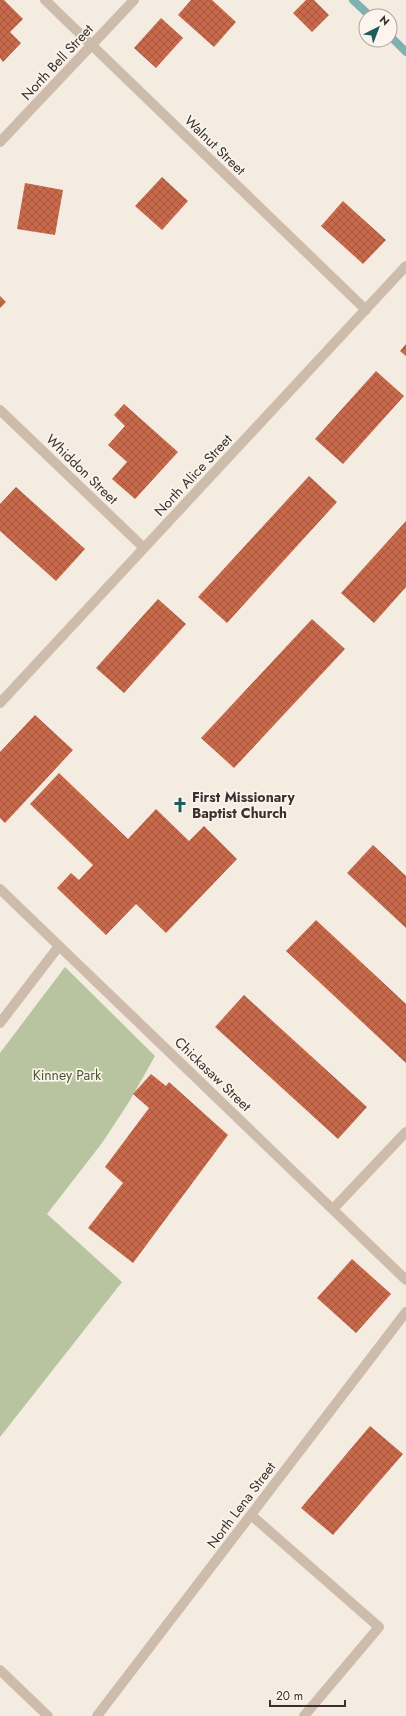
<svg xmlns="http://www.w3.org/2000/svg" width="406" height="1716" font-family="Jost,sans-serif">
<defs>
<pattern id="building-cross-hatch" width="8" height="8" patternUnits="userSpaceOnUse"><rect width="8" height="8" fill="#c8694b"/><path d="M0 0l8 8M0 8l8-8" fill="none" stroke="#a4573f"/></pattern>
</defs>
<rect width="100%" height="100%" fill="#f4ebe1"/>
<path fill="#b8c4a0" d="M65 967 155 1056 129 1102 102 1143 47 1214 122 1282 0 1437V1053Z"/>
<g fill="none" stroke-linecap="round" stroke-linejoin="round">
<path stroke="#7fb0b2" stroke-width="8" d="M353 0 370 16
M390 36 406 52"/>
</g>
<path fill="url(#building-cross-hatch)" d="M0 0H4L23 19 10 32 21 43 3 62 0 58Z
M191 0H212L236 22 214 47 178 15Z
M306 0H314L329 15 312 32 293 13Z
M161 18 183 38 156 68 134 48Z
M162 177 188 201 162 230 135 206Z
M25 183 63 190 55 235 17 229Z
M343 201 386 240 363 264 321 226Z
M0 296 6 302 0 308Z
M406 344V356L400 351Z
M376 371 404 396 343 464 315 439Z
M124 404 178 452 135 499 112 479 127 462 108 445 125 426 114 415Z
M309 476 337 502 227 623 198 597Z
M16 487 85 549 56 581 0 531V504Z
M406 521V587L374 623 341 593Z
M158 599 186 624 124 693 96 668Z
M312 619 345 649 234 768 201 738Z
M35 715 73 750 5 823 0 818V752Z
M59 773 128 839 156 809 189 841 204 826 237 859 166 933 136 904 106 935 57 888 71 873 79 880 93 865 30 804Z
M373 845 406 876V928L347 873Z
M316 920 406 1004V1063L286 951Z
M244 995 367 1107 338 1139 215 1027Z
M151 1074 166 1086 169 1082 228 1135 133 1263 88 1228 123 1183 105 1167 149 1108 133 1094Z
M352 1259 391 1294 356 1333 317 1298Z
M370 1426 403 1454 333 1535 301 1508Z"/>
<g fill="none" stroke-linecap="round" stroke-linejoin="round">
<path stroke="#cdbbac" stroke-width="10" d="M45 0 366 310
M0 142 134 0
M0 410 144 548
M0 703 406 266
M0 889 406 1280
M0 1023 59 946
M333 1209 406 1132
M251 1515 379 1627 304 1716
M0 1670 48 1716
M97 1716 406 1312"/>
</g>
<defs>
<symbol id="church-bare" viewBox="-9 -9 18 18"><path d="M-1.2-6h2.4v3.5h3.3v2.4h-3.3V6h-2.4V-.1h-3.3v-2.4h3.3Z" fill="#1f5a5e" stroke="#fbf5ee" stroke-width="2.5" paint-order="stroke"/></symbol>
</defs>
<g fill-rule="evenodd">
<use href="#church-bare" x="169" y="794" width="22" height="22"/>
</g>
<g text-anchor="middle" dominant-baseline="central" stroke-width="3.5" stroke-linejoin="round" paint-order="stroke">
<g font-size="14" fill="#3b302b" stroke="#fbf5ee">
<text transform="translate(57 62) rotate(-47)">North Bell Street</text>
<text transform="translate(215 145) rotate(44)">Walnut Street</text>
<text transform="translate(82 469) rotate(44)">Whiddon Street</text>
<text transform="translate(193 475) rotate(-47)">North Alice Street</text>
<text transform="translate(213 1074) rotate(44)">Chickasaw Street</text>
<text transform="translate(241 1505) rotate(-53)">North Lena Street</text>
</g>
<g font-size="14" font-weight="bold" fill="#3b302b" stroke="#fbf5ee" text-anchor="start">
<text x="192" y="797">First Missionary<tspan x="192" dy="16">Baptist Church</tspan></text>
</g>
<g font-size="14" fill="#4a5a2e" stroke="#fbf5ee">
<text x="67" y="1075">Kinney Park</text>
</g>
</g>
<g transform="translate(378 28) rotate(42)"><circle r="19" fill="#fbf5ee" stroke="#aea6a0"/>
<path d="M0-3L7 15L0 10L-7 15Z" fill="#1f5a5e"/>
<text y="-6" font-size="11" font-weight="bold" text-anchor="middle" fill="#3b302b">N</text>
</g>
<path d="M270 1700v6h75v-6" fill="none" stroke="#3b302b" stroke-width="2"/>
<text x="276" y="1700" font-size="12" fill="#3b302b" stroke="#fbf5ee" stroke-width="3" paint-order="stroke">20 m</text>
</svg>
